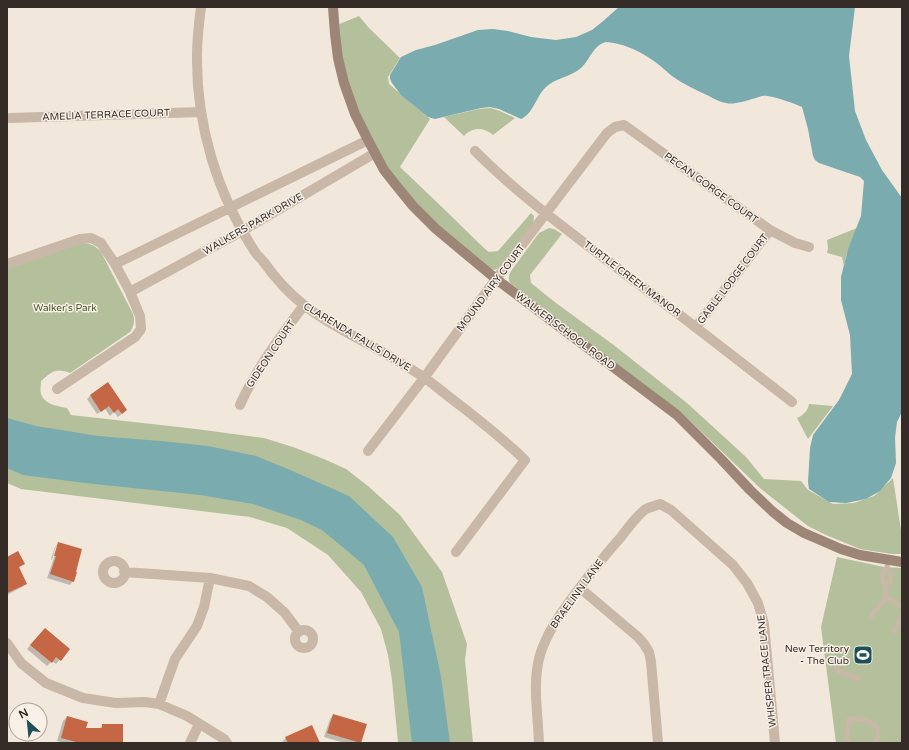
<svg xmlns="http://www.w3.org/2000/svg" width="909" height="750" font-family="'Varela Round',sans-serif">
<rect width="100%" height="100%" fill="#f1e7da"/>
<path fill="#b3c09b" d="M359 16 369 28 400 58 388 77 389 84 430 119 400 167 446 211 485 249 489 252 498 251 531 213 534 216 533 224 499 268 494 270 489 268 439 227 391 176 357 111 344 72 337 25Z
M491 108 500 111 515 118 493 135C484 127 472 127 464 136L444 117 479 109Z
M549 228 554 229 562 234 530 275 531 283 556 303 615 346 687 403 746 457 764 479 801 481 808 490 833 504 854 503 874 496 893 478 902 537V554H892L860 549 826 535 808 526 761 489 682 413 650 390 510 283C508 279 509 275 511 271L539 233Z
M857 228 846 255 844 266 842 257 827 253 828 248 827 240Z
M80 243C90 243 95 245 101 252L133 314C135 321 134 326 130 332L70 373C55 368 53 371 41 381 41 385 40 391 41 394 45 405 58 406 67 408L71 415 196 429 264 438 293 447 324 459 346 469 368 486 400 515 442 572 467 644 465 660 473 743H398L392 680 388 655 381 629 361 592 328 555 287 528 250 517 21 489 7 483V269Z
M809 404 833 406 808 439 797 418C804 415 808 410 809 404Z
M837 557 884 567 902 568V743H836L821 627Z"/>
<path fill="#7aabae" d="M619 7H855L849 56 855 111 866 140 882 170 902 198V412L897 422 895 438 896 463 891 478 880 491 866 499 846 503 829 502 809 489 808 482 810 448 813 435 839 400 852 374 850 335 841 300V277L848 249 861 216 864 181 860 177 819 163 815 160 813 156 808 129 802 107C794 103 775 97 767 96 762 95 757 98 752 99 745 101 733 105 726 103 720 102 714 99 709 96 696 90 683 84 672 76 667 72 663 68 658 64 646 55 632 47 618 44 614 43 610 42 606 42 593 45 590 60 581 68 571 77 554 78 545 88 536 97 533 114 521 119L499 109 490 107 481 108 435 119 428 117 401 95 392 83 390 79V75L401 57 416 50 435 45 478 30 493 29 508 31 531 37 556 40 576 37 592 30 602 22Z
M7 418 36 426 98 436 161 441 208 446 256 456 290 470 349 496 393 537 422 587 441 677 450 743H412L399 632 364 565 322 530 301 520 253 504 200 495 85 483 23 475 7 468Z"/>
<path fill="#0003" d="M91 395 126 410 118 417 114 412 110 416 105 409 97 414 87 399Z
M59 543 73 581 70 585 47 578 58 546H56L52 560 51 559 55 547Z
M7 558 23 564 18 568 26 584 22 587 7 595Z
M41 633 69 649 56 664 52 661 47 666 27 649Z
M333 715 365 725 359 743H345L324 737 330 719Z
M67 717 84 729H99L103 725 122 743H64L57 741 63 721Z
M286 738 318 743H282V742Z"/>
<path fill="#c56745" d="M108 382 127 410 122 414 118 409 114 413 109 406 101 412 90 395Z
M58 542 82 549 76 572H77L74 582 50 574 56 556H54Z
M18 551 25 564 19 567 27 584 7 593V557Z
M45 628 70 649 61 661 56 657 52 663 30 645Z
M333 714 367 724 361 743 327 733Z
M67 716 88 722 86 728H102V724H123V743H80L61 738Z
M312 725 320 743H288L285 737Z"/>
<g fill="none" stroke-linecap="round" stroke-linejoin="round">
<path stroke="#c9b7a7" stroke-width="5" d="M888 560 887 567 883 572 882 581 886 585V597L902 607
M886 585 890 582 891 574 887 567
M871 617 879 607 886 597
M895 631 902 614
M835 665 838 671 859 679
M849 743 847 737 849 719C859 719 874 719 878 731 880 735 878 739 875 743"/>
<path stroke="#c9b7a7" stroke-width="10" d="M201 7C199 23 197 39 197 55 196 124 217 194 255 252 257 255 260 258 263 261 275 278 287 292 304 305 329 325 359 338 386 354 399 362 413 370 425 378 437 387 449 397 461 406 483 423 505 441 525 460L456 552
M10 118 201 112
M475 151C523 199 578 238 632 279 686 319 739 361 792 402
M7 264 80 239 91 238 101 243 115 264 130 292 140 316 141 329 135 337 57 389
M115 264 368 140
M130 292 242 231 375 153
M696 327 770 230
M240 405C256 369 280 337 304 305
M368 451 424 378 496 279 607 133 615 127 624 125 770 230 795 243 809 247
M103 572a11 11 0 1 1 22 0a11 11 0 1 1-22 0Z
M124 572 210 578 249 586 267 597 285 613 299 632
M580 588 638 637 644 644 649 652 651 662 658 743
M295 639a9 9 0 1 1 18 0a9 9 0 1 1-18 0Z
M7 643 21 663 46 683 83 698 116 703 145 702 159 704 187 716 224 739 227 743
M159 704 175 659 197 626 204 607 210 578
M190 743 199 724
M539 743C538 715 532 682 540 655 547 632 561 613 575 594 590 574 605 555 621 537 628 528 637 515 646 509 649 507 656 506 660 504L671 510 733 565 747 583 758 603 764 624 775 743"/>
<path stroke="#9d8678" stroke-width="10" d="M333 7 335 34 338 58 344 83 355 114 368 140 384 170 395 184 413 206 436 229 496 279 677 415 721 459 750 490 772 511 787 523 804 533 841 549 860 555 902 562"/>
</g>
<defs>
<symbol id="stadium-square" viewBox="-11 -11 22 22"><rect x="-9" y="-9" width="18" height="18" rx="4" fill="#1d5157" stroke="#f9f1e7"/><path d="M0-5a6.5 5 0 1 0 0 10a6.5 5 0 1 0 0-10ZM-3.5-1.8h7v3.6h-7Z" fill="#fff"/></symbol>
</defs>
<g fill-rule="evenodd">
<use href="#stadium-square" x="852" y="644" width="22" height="22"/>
</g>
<g text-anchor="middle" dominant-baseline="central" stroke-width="3" stroke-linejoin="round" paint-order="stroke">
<g font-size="10" fill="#362c27" stroke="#f9f1e7">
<text transform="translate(106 115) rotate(-2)">AMELIA TERRACE COURT</text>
<text transform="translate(711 188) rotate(36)">PECAN GORGE COURT</text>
<text transform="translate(253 224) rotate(-30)">WALKERS PARK DRIVE</text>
<text transform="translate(632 279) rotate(37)">TURTLE CREEK MANOR</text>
<text transform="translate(733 279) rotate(-53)">GABLE LODGE COURT</text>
<text transform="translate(491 288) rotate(-53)">MOUND AIRY COURT</text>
<text transform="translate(565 331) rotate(37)">WALKER SCHOOL ROAD</text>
<text transform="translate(357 337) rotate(31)">CLARENDA FALLS DRIVE</text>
<text transform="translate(271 354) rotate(-56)">GIDEON COURT</text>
<text transform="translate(577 594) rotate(-54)">BRAELINN LANE</text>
<text transform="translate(767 671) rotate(-96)">WHISPER TRACE LANE</text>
</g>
<g font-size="10" fill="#44542b" stroke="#f9f1e7">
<text x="65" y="308">Walker's Park</text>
</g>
<g font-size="10" fill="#362c27" stroke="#f9f1e7" text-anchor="end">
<text x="849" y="649">New Territory<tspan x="849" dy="12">- The Club</tspan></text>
</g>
</g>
<rect width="909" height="750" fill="none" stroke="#362c27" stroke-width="16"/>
<g transform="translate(28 722) rotate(333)"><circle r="19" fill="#f9f1e7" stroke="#aba29a"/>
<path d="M0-3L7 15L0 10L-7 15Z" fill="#1d5157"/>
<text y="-6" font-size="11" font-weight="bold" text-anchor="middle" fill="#362c27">N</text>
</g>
</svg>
